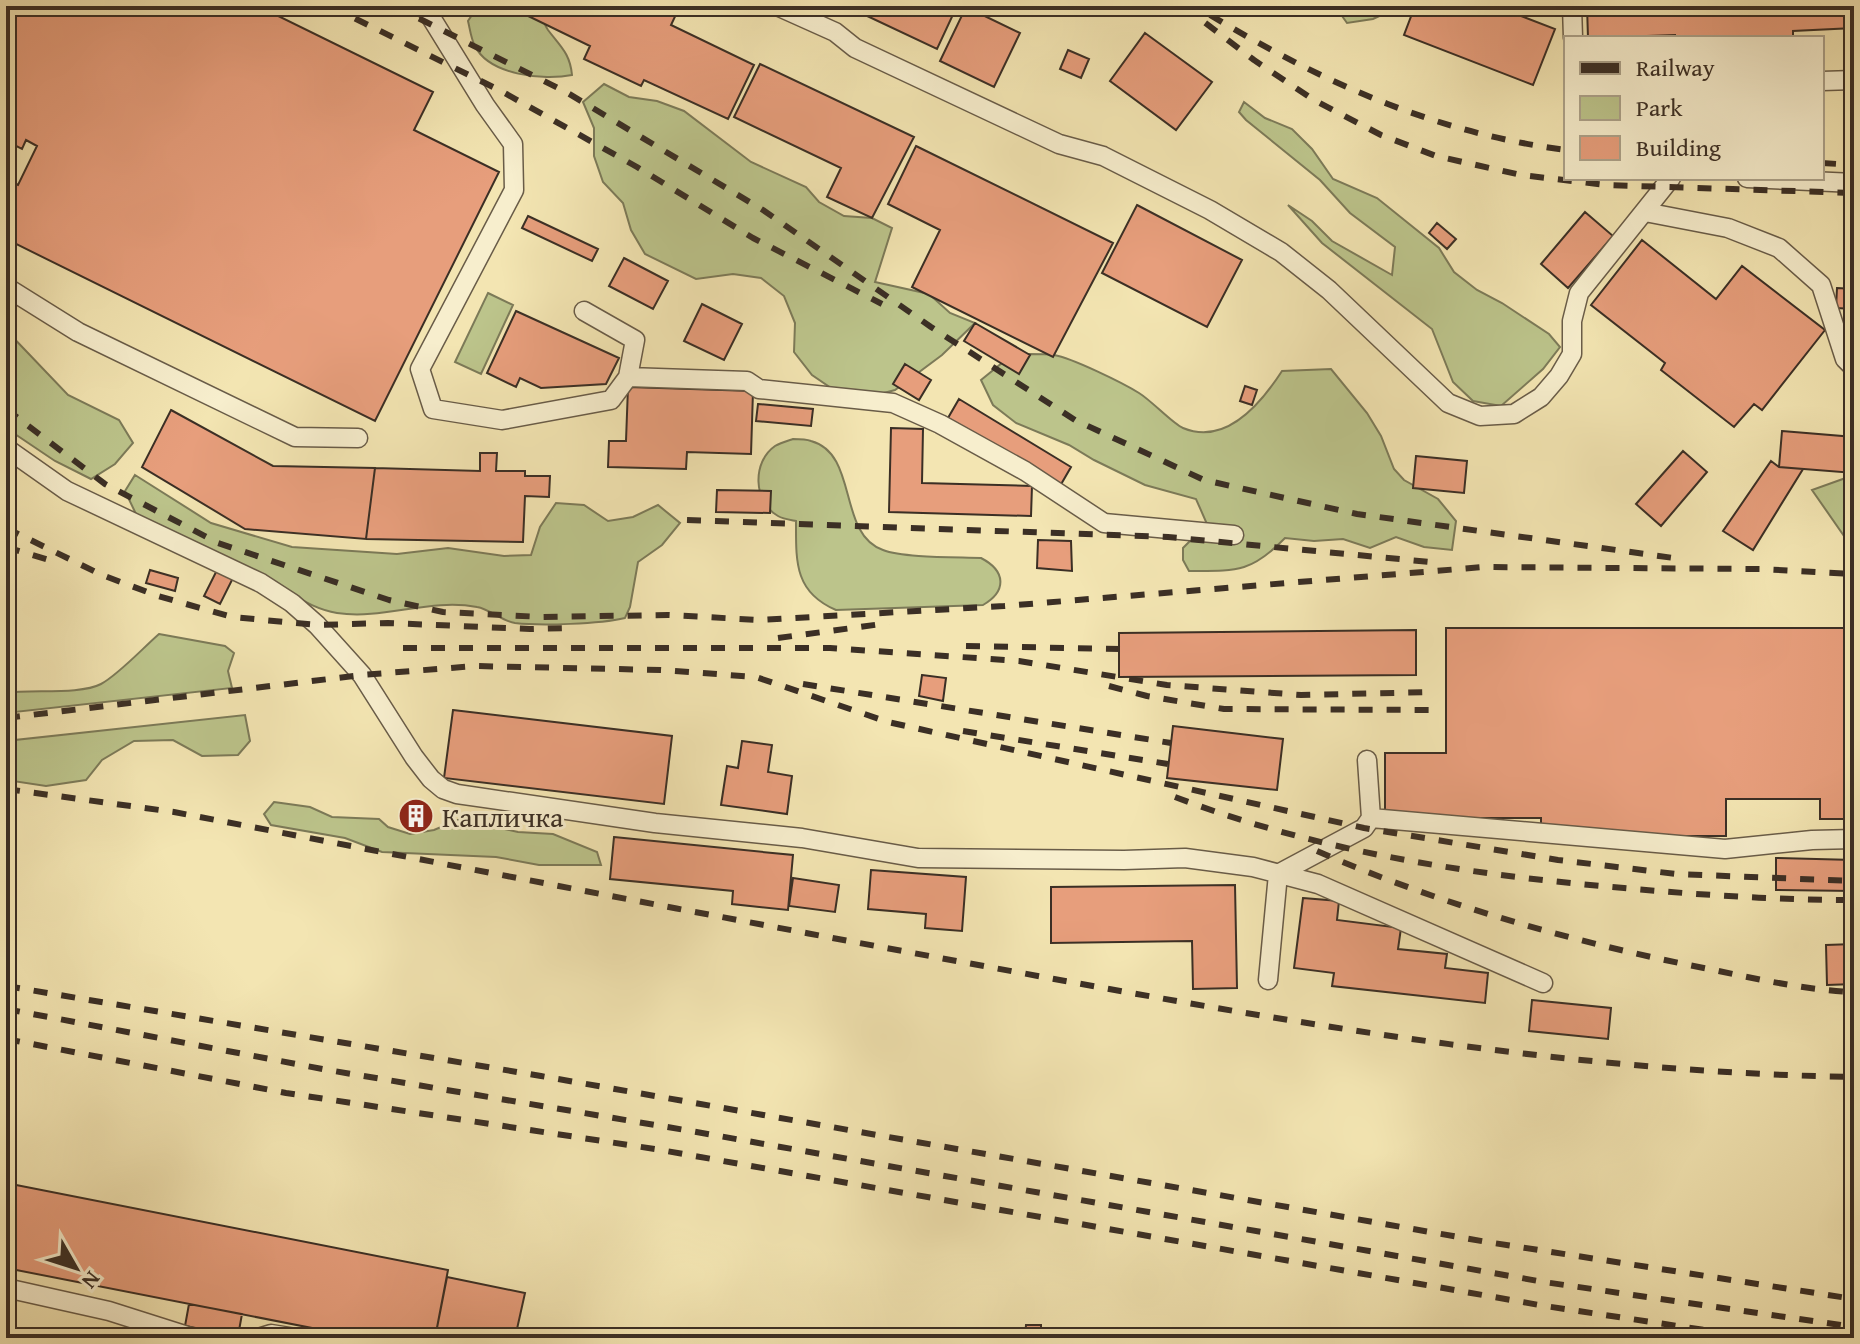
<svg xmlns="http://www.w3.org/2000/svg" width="1860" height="1344" font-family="'Gentium Book Plus',serif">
<rect width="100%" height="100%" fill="#f3e5b2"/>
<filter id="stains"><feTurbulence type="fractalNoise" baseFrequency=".0025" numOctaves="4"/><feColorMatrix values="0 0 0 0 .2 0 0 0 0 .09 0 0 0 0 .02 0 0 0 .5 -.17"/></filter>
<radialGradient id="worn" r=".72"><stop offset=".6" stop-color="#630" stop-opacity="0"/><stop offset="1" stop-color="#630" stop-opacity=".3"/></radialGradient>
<path fill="#bcc48b" stroke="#7c7a58" stroke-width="2" d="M478 6H538C541 14 543 23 548 30 560 46 570 53 572 75 544 81 489 75 475 46 471 39 470 29 468 21Z
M1335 6H1401L1373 19 1347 23Z
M604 84 629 97 657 101 684 111 751 162 806 187 819 202 844 216 872 218 892 228 875 282 929 294 950 313 975 323 942 355 895 390 865 398 837 392 812 375 794 352 795 323 784 296 761 278 733 274 696 279 645 254 631 230 623 203 603 182 594 156V128L583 102Z
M1244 102 1265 118 1292 129 1312 149 1333 179 1377 198 1439 248 1454 272 1477 290 1502 303 1549 334 1560 347 1543 369 1501 406 1473 401 1453 382 1432 329 1322 243 1288 205 1312 221 1332 241 1392 275 1395 247 1350 213 1320 180 1246 120 1239 112Z
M488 293 513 305 481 374 455 362Z
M6 330 68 395 119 420 133 443 115 464 91 479 55 461 6 428Z
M1029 354C1038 354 1046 354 1054 355 1072 358 1123 383 1139 393 1152 401 1173 424 1183 428 1226 446 1262 402 1282 371L1331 369 1367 413 1381 436 1394 469 1404 480 1438 499 1456 521 1452 550 1424 547 1396 537 1370 548 1343 539 1314 541 1285 538C1251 573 1236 571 1189 571L1183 560V548L1207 524 1196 499 1145 485 1094 460 1069 445 1016 423 993 405 981 380 1002 363Z
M793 439C798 439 806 439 811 441 859 454 837 534 883 550 903 558 957 557 981 558 1006 571 1007 591 983 605L836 610C794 592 796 561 796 521 791 520 783 519 778 516 753 502 752 462 775 446 780 443 787 441 793 439Z
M135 475 211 523 292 547 397 554 448 548 504 556 531 555 540 527 556 503 584 505 608 521 633 517 658 505 680 523 662 545 638 562 630 607 625 618C600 624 541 626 515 623 501 621 490 609 477 607 430 598 384 620 337 613 312 609 293 594 271 583 229 562 187 542 145 521L136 514 125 491Z
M1854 475V542L1844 536 1812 490Z
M159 634 225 646 234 653 228 671 232 688 6 713V693C31 689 80 695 101 684 118 675 143 648 159 634Z
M245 715 250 741 238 755 202 756 173 740 134 741 102 760 86 780 46 786 6 780V741Z
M274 802 310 807 332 817 379 819 388 827 410 834 434 830 460 819 518 832 553 834 597 852 601 865H539L496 857 382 852 345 838 271 825 264 814Z"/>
<path fill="#e79e7c" stroke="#3b2f25" stroke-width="2" d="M6 6H258L433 92 414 130 499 172 375 421 6 239V180L18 185 37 146 26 140 22 149 6 141Z
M526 6H680L671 25 754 65 728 119 644 80 641 86 584 59 590 46 522 13Z
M846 6H957L937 49Z
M1415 6H1451L1471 14 1474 6H1495L1555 29 1533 85 1404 35Z
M1587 6H1854V28L1793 31V38H1675V35L1588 38Z
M966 7 1020 33 994 87 940 61Z
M1145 33 1212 82 1176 130 1110 81Z
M1068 50 1089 59 1081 78 1060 69Z
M760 64 914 137 872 218 827 197 841 168 734 117Z
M916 146 1113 243 1053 357 912 287 940 230 888 204Z
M1137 205 1242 260 1207 327 1102 273Z
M1585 212 1613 236 1568 288 1541 264Z
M528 216 598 249 592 261 522 228Z
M1437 223 1456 239 1447 249 1429 233Z
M1642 240 1716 299 1742 266 1825 330 1762 410 1754 404 1734 427 1661 370 1665 363 1591 305Z
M624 258 668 281 653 309 609 286Z
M1837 288 1854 289V309L1836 308Z
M702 304 742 324 724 360 684 341Z
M516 311 619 358 606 384 541 388 520 378 516 387 487 373Z
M975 323 1030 355 1019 374 964 341Z
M905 364 931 380 919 400 893 384Z
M1245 386 1257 390 1252 405 1240 401Z
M628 387 753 391 751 454 687 452 686 469 608 467 609 441H626Z
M959 399 1071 467 1060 486 948 418Z
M758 404 813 409 811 426 756 421Z
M171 410 273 466 375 468 366 539 245 529 142 467Z
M891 428 923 429 922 483 1032 486 1031 516 889 512Z
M1782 431 1854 437V473L1779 467Z
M1683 451 1707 472 1661 526 1636 504Z
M480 453H497L496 471H525V476H550L549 497 525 496 523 542 366 539 375 468 480 471Z
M1416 456 1467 461 1464 493 1413 488Z
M1771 461 1779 467 1803 469 1753 550 1723 531Z
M717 490 771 491 770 513 716 512Z
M1038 540 1071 541 1072 571 1037 568Z
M150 570 178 578 175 591 146 583Z
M217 570 233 578 220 604 204 596Z
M1446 628H1854V819H1820V799H1726V836H1541V818H1385V753H1446Z
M1416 630V675L1119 677V633Z
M922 675 946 678 943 701 919 696Z
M453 710 672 736 664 804 444 778Z
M1173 726 1283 739 1277 790 1167 778Z
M742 741 772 745 768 772 792 776 787 814 721 805 727 766 738 768Z
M614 837 793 855 788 910 732 904 733 891 610 879Z
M1776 858 1854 860V891L1776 890Z
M871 870 966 877 962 931 925 928 926 914 868 909Z
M793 878 839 885 835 912 789 906Z
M1235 885 1237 988 1193 989 1192 941 1051 943V887Z
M1303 898 1339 901 1337 920 1401 928 1398 949 1447 954 1445 968 1488 973 1485 1003 1332 986 1334 973 1294 968Z
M1854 944V984L1827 985 1826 945Z
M1532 1000 1611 1008 1608 1039 1529 1031Z
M6 1183 448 1270 435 1338H363L6 1268Z
M447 1277 525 1293 515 1338H435Z
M189 1304 242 1314 238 1336 185 1326Z
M1026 1325H1041V1338H1025Z"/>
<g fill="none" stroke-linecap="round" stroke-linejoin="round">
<defs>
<path id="lane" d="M424 6 485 105 513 144 514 190 420 369 433 409 502 420 611 400 628 377 747 381 759 389 893 403 940 424 1025 471 1104 523 1234 535
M777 6 835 32 855 48 1059 144 1103 156 1210 210 1281 252 1329 290 1448 403 1480 416 1514 414 1541 397 1559 376 1572 354V321L1579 293 1671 178
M1572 6 1573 38
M1822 81 1854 80
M1747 178 1854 183
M1645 212 1728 228 1779 248 1821 285 1845 359 1854 368
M6 287 78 332 295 437 358 438
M584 311 635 340 628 377
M6 448 67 491 261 583 292 603 317 625 362 675 414 757 431 779 443 789 457 794 655 823 802 838 918 858 1124 860 1185 858 1253 867 1318 884 1543 983
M1367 760 1371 818
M1268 980 1278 874 1364 828 1371 818 1725 849 1812 840 1854 839
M6 1288 109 1311 194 1338
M258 1338 271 1334 296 1338"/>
</defs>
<use href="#lane" stroke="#695c48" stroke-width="21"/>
<use href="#lane" stroke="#f7eecd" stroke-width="18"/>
<path stroke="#3b2f25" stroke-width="6" stroke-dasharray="14 14" stroke-linecap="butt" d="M330 6 501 91 637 167 753 238 882 304
M394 6 566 92 763 210 931 327 1075 420 1204 480 1357 514 1681 559
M1183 6 1254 60 1314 100 1381 135 1436 156 1521 175 1606 185 1854 193
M1210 15C1322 82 1435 133 1566 150
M1822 163 1854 165
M6 409 105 484 218 543 389 600 443 612 542 617 668 615 760 620 1004 606 1484 567 1761 569 1854 574
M687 520 1168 537 1441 563
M6 528 102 575 158 596 232 617 317 625 388 623 530 629 568 628
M6 547 59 563
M778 638 889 623
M966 646 1120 649
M403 648H830L1019 661 1167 685 1301 695 1436 692
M803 684 1171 743
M1109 686 1147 696 1224 709 1431 710
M6 718 362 675 475 666 661 670 756 677 888 722 1364 828 1558 860 1676 874 1854 881
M963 731 1168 764
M6 789 174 812C445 864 717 917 989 967 1277 1020 1560 1072 1854 1077
M1175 797C1319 852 1471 875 1624 888 1701 895 1777 900 1854 900
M1317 851C1441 905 1576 943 1709 969 1757 979 1805 990 1854 992
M6 986 541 1076 1487 1242 1854 1299
M6 1009 328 1070 685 1130 1544 1282 1854 1327
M6 1039 286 1093 655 1149 1545 1306 1758 1338"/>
</g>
<defs>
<symbol id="building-disc" viewBox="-11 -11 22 22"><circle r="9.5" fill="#8f2418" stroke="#f7eecd"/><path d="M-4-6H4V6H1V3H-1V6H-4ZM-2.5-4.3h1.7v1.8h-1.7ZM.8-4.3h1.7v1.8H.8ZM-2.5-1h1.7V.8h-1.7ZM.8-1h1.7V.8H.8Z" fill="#fff"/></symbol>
</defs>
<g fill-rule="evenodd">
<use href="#building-disc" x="396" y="796" width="40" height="40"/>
</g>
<g text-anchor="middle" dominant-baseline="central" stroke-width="6" stroke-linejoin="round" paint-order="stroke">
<g font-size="28" fill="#3b2f25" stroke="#f7eecd" text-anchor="start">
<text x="442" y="816">Капличка</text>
</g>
</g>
<rect width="1860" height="1344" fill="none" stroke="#f3e5b2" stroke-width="32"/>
<rect x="8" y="8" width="1844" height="1328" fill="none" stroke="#3b2f25" stroke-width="4"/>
<rect x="16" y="16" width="1828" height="1312" fill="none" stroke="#3b2f25" stroke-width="2"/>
<rect x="1564" y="36" width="260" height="144" fill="#f7eecd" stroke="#aca28a" stroke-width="2"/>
<rect x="1580" y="62" width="40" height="12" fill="#3b2f25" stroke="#aca28a" stroke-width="2"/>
<text x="1636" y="76" font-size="24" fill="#3b2f25">Railway</text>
<rect x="1580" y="96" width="40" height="24" fill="#bcc48b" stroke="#aca28a" stroke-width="2"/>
<text x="1636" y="116" font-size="24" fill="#3b2f25">Park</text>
<rect x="1580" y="136" width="40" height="24" fill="#e79e7c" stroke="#aca28a" stroke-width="2"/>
<text x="1636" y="156" font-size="24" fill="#3b2f25">Building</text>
<g transform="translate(76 1268) rotate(129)" stroke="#f7eecd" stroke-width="6" paint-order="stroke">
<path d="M0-6L14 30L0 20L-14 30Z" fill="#3b2f25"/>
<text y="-12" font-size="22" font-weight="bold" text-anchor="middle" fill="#3b2f25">N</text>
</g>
<rect width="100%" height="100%" filter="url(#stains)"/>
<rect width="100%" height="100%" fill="url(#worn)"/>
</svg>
